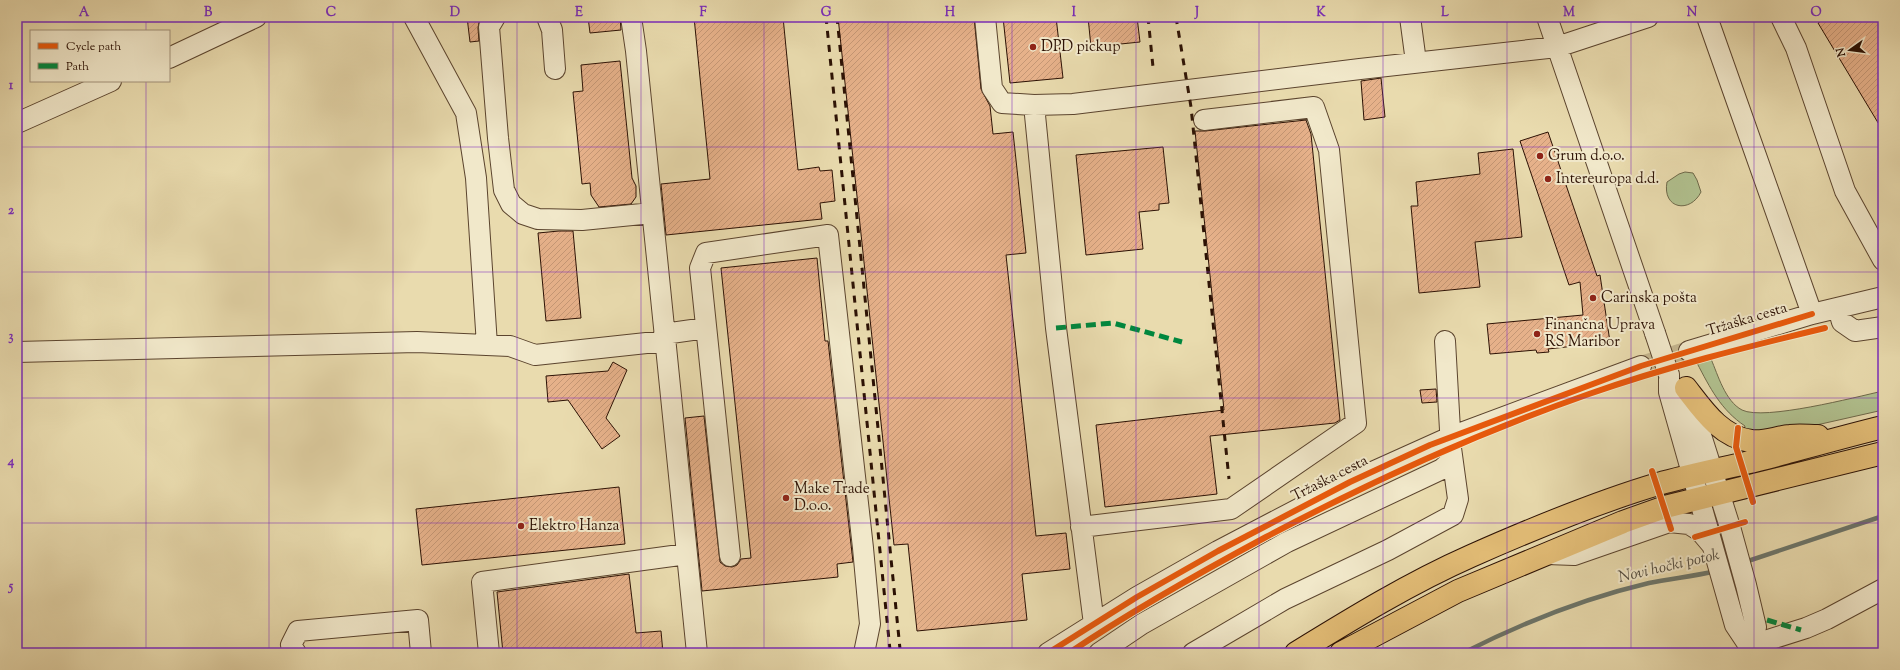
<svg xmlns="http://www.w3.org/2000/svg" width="1900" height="670" font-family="'Sorts Mill Goudy',serif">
<defs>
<pattern id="building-hatch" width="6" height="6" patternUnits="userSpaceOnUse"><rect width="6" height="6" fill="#e6b18a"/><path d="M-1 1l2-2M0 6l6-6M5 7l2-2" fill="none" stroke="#c59775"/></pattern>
</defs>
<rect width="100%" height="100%" fill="#e9dbae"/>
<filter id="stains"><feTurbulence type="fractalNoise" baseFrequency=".005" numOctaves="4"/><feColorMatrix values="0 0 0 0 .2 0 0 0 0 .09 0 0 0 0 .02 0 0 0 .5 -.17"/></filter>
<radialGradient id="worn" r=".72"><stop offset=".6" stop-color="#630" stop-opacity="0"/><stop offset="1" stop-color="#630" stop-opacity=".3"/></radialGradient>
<path fill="#b1c18f" stroke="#6e694a" d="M1685 172 1693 173 1697 180 1701 192C1690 214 1662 209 1667 182L1679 174Z
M1711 359C1718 375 1725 401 1742 410 1764 421 1856 397 1883 391V410L1781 433H1743L1745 426C1721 410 1710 388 1697 363Z"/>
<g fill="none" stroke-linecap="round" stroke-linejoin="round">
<path stroke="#6d766b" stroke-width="4.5" d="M1745 562 1883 516
M1463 653C1522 623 1585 598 1649 583 1671 578 1693 577 1715 571"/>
</g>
<path fill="url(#building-hatch)" stroke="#2c1104" d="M467 17H480L478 28 479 41 470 42Z
M588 17H620L621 30 590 33Z
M694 17H783L798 170 819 167 820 171 832 170 835 201 820 203 822 219 666 235 661 184 710 179Z
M838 17H974L981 89 990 106 993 134 1013 132 1026 253 1006 255 1036 536 1066 533 1070 569 1022 574 1027 620 917 631 908 544 894 545Z
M1003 17H1056L1063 78 1010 83Z
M1088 17H1137L1140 42 1091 47Z
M1827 17H1883V131L1818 23Z
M620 61 632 178 636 186V197L631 204 599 207 591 195 590 183 582 184 573 92 583 91 581 65Z
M1381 78 1385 117 1364 120 1361 81Z
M1306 120 1311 134 1340 420 1335 423 1210 436 1217 494 1105 507 1096 425 1224 410 1195 131H1205Z
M1548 132 1597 276 1600 275 1610 342 1548 349 1549 352 1537 353 1536 350 1490 354 1487 324 1583 315 1580 282 1569 285 1520 141Z
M1163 147 1169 203 1159 204V210L1139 212 1143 249 1086 255 1076 155Z
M1513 149 1522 237 1475 242 1480 287 1419 293 1411 206H1418L1416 182 1480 174 1478 153Z
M559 231H573L581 318 546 321 538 233Z
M817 258 825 341H828L853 562 837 564 838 577 702 591 685 418 704 416 720 562 725 566 732 567 737 565 741 559 751 558 721 268Z
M613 362 627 370 606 418 620 436 602 449 568 400 548 402 546 376 608 371Z
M1436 389 1437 402 1422 403 1420 390Z
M619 487 625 544 422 565 416 509Z
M629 574 636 633 661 631 663 653H503L497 592Z"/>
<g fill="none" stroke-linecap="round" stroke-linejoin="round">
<path stroke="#c3b38c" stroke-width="20" stroke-dasharray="20 10" stroke-linecap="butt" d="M1641 366 1689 351"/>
<defs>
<path id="minor" d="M414 17 466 113 476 178 487 345
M495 17 489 27 498 138 504 190 511 204 523 214 538 219 582 220 652 213
M547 17 552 30 555 69
M631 17 636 51 697 653
M985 17 992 88 1002 103 1034 105 1056 328 1094 624
M1410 17 1416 62
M1547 17 1655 333
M1707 17 1812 314
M1781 17 1796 48 1845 191 1883 260
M169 58 256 17
M1034 105 1073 104 1360 69 1557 47 1648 17
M17 123 111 81
M1838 308 1842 322 1855 331 1883 327
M664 334 706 328
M1689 351 1812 314 1883 297
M17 352 417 342 510 346 535 355 665 341
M1669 375V392L1735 625 1749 646 1751 653
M1687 391 1730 527 1746 585 1756 627 1749 646
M1081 527 1231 509 1356 423 1329 150 1314 107 1204 120
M1547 554 1574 555 1669 522 1689 524 1700 531 1711 544
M730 556 700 268 706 253 828 235 863 548 870 624 864 653
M1749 646 1806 628 1827 619 1883 589
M296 653 291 645 298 631 418 620 421 653
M489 653 482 582 687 554
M1048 653 1137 597 1218 551 1350 482 1450 437 1641 366
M1099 653 1142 624 1287 542 1442 469 1452 460
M1193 653 1285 599 1388 550 1453 515 1458 499 1451 448 1445 341"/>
<path id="major" d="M1686 388C1703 410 1721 437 1751 441 1764 443 1777 437 1790 436 1799 435 1809 436 1818 436
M1296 653C1353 618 1410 583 1471 556 1532 529 1594 503 1658 484 1700 472 1743 465 1785 453 1818 444 1850 435 1883 427
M1341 653 1458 591 1623 522 1665 507 1883 453"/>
</defs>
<use href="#minor" stroke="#5b442e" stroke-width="22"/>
<use href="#major" stroke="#2c1104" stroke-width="24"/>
<use href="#minor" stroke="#f1e8ca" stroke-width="20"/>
<use href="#major" stroke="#e4be77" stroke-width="22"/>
<path stroke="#2c1104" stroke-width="3" stroke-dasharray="7 7" stroke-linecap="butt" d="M826 17 890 650
M837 17 900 649
M1148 17 1153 67
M1176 17 1191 107 1229 479"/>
<defs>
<path id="minor-bridge" d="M1655 333 1669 375"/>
</defs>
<use href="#minor-bridge" stroke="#5b442e" stroke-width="22" stroke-linecap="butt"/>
<use href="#minor-bridge" stroke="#f1e8ca" stroke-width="20"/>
<path stroke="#00873e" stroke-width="5" stroke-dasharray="10 5" stroke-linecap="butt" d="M1056 328 1113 323 1182 342
M1767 620 1801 630"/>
<defs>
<path id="cycleway" d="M1738 428 1736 447 1753 502
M1652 471 1671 529
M1695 537 1745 522
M1048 653 1137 597 1218 551 1350 482 1430 445 1641 366 1812 314
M1069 653C1133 610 1199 573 1266 537 1370 482 1478 433 1589 394 1666 367 1746 347 1825 328"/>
</defs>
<use href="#cycleway" stroke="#f1e8ca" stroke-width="8"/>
<use href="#cycleway" stroke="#e8590c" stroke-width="6"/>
</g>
<path fill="none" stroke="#7b2cbf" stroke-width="1" stroke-opacity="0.55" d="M146 17V31M269 17V653M393 17V653M517 17V653M641 17V653M764 17V653M888 17V653M1012 17V653M1136 17V653M1259 17V653M1383 17V653M1507 17V653M1631 17V653M1754 17V653M146 81V653M17 147H1883M17 272H1883M17 398H1883M17 523H1883"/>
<g fill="#8f2418" stroke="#f1e8ca" stroke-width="1.5">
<circle cx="1033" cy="47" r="4"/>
<circle cx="1540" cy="156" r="4"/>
<circle cx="1548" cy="179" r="4"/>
<circle cx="1593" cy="298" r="4"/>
<circle cx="1537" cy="334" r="4"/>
<circle cx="786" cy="498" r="4"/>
<circle cx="521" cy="526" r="4"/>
</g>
<g text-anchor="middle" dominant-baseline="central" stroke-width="4" stroke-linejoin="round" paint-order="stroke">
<g font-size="15" fill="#2c1104" stroke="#f1e8ca" text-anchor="start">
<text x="1041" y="47">DPD pickup</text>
<text x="1548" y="156">Grum d.o.o.</text>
<text x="1556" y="179">Intereuropa d.d.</text>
<text x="1601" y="298">Carinska pošta</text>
<text x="1545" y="325">Finančna Uprava<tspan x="1545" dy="17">RS Maribor</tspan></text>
<text x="794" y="489">Make Trade<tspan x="794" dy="17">D.o.o.</tspan></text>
<text x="529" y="526">Elektro Hanza</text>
</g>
<g font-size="15" fill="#2c1104" stroke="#f1e8ca">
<text transform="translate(1747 320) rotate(-17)">Tržaška cesta</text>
<text transform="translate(1330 479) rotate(-27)">Tržaška cesta</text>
</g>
<g font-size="16" font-style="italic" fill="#524c40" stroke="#f1e8ca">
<text transform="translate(1669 567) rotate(-13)">Novi hočki potok</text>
</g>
</g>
<rect width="1900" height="670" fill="none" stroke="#e9dbae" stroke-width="44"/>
<rect x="30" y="30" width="140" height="52" fill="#f1e8ca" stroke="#a2927b"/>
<rect x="38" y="43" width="20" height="6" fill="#e8590c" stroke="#a2927b"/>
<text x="66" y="50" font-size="12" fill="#2c1104">Cycle path</text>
<rect x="38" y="63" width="20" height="6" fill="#00873e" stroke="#a2927b"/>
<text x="66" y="70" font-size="12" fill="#2c1104">Path</text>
<g transform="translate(1850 50) rotate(256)" stroke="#f1e8ca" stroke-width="3" paint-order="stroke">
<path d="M0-3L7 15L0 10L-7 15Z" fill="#2c1104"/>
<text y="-6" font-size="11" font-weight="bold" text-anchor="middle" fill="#2c1104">N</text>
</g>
<rect x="22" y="22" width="1856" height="626" fill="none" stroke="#7b2cbf" stroke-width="1.5"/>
<g font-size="13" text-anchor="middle" font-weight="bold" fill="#7b2cbf">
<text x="84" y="16">A</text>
<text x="208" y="16">B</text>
<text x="331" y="16">C</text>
<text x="455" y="16">D</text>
<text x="579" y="16">E</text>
<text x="703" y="16">F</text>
<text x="826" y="16">G</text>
<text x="950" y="16">H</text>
<text x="1074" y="16">I</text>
<text x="1197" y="16">J</text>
<text x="1321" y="16">K</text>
<text x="1445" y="16">L</text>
<text x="1569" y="16">M</text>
<text x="1692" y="16">N</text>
<text x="1816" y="16">O</text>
<text x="11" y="89">1</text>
<text x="11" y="214">2</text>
<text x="11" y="340">3</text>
<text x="11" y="465">4</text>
<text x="11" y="590">5</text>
</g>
<rect width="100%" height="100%" filter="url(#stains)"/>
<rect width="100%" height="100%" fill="url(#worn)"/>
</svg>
